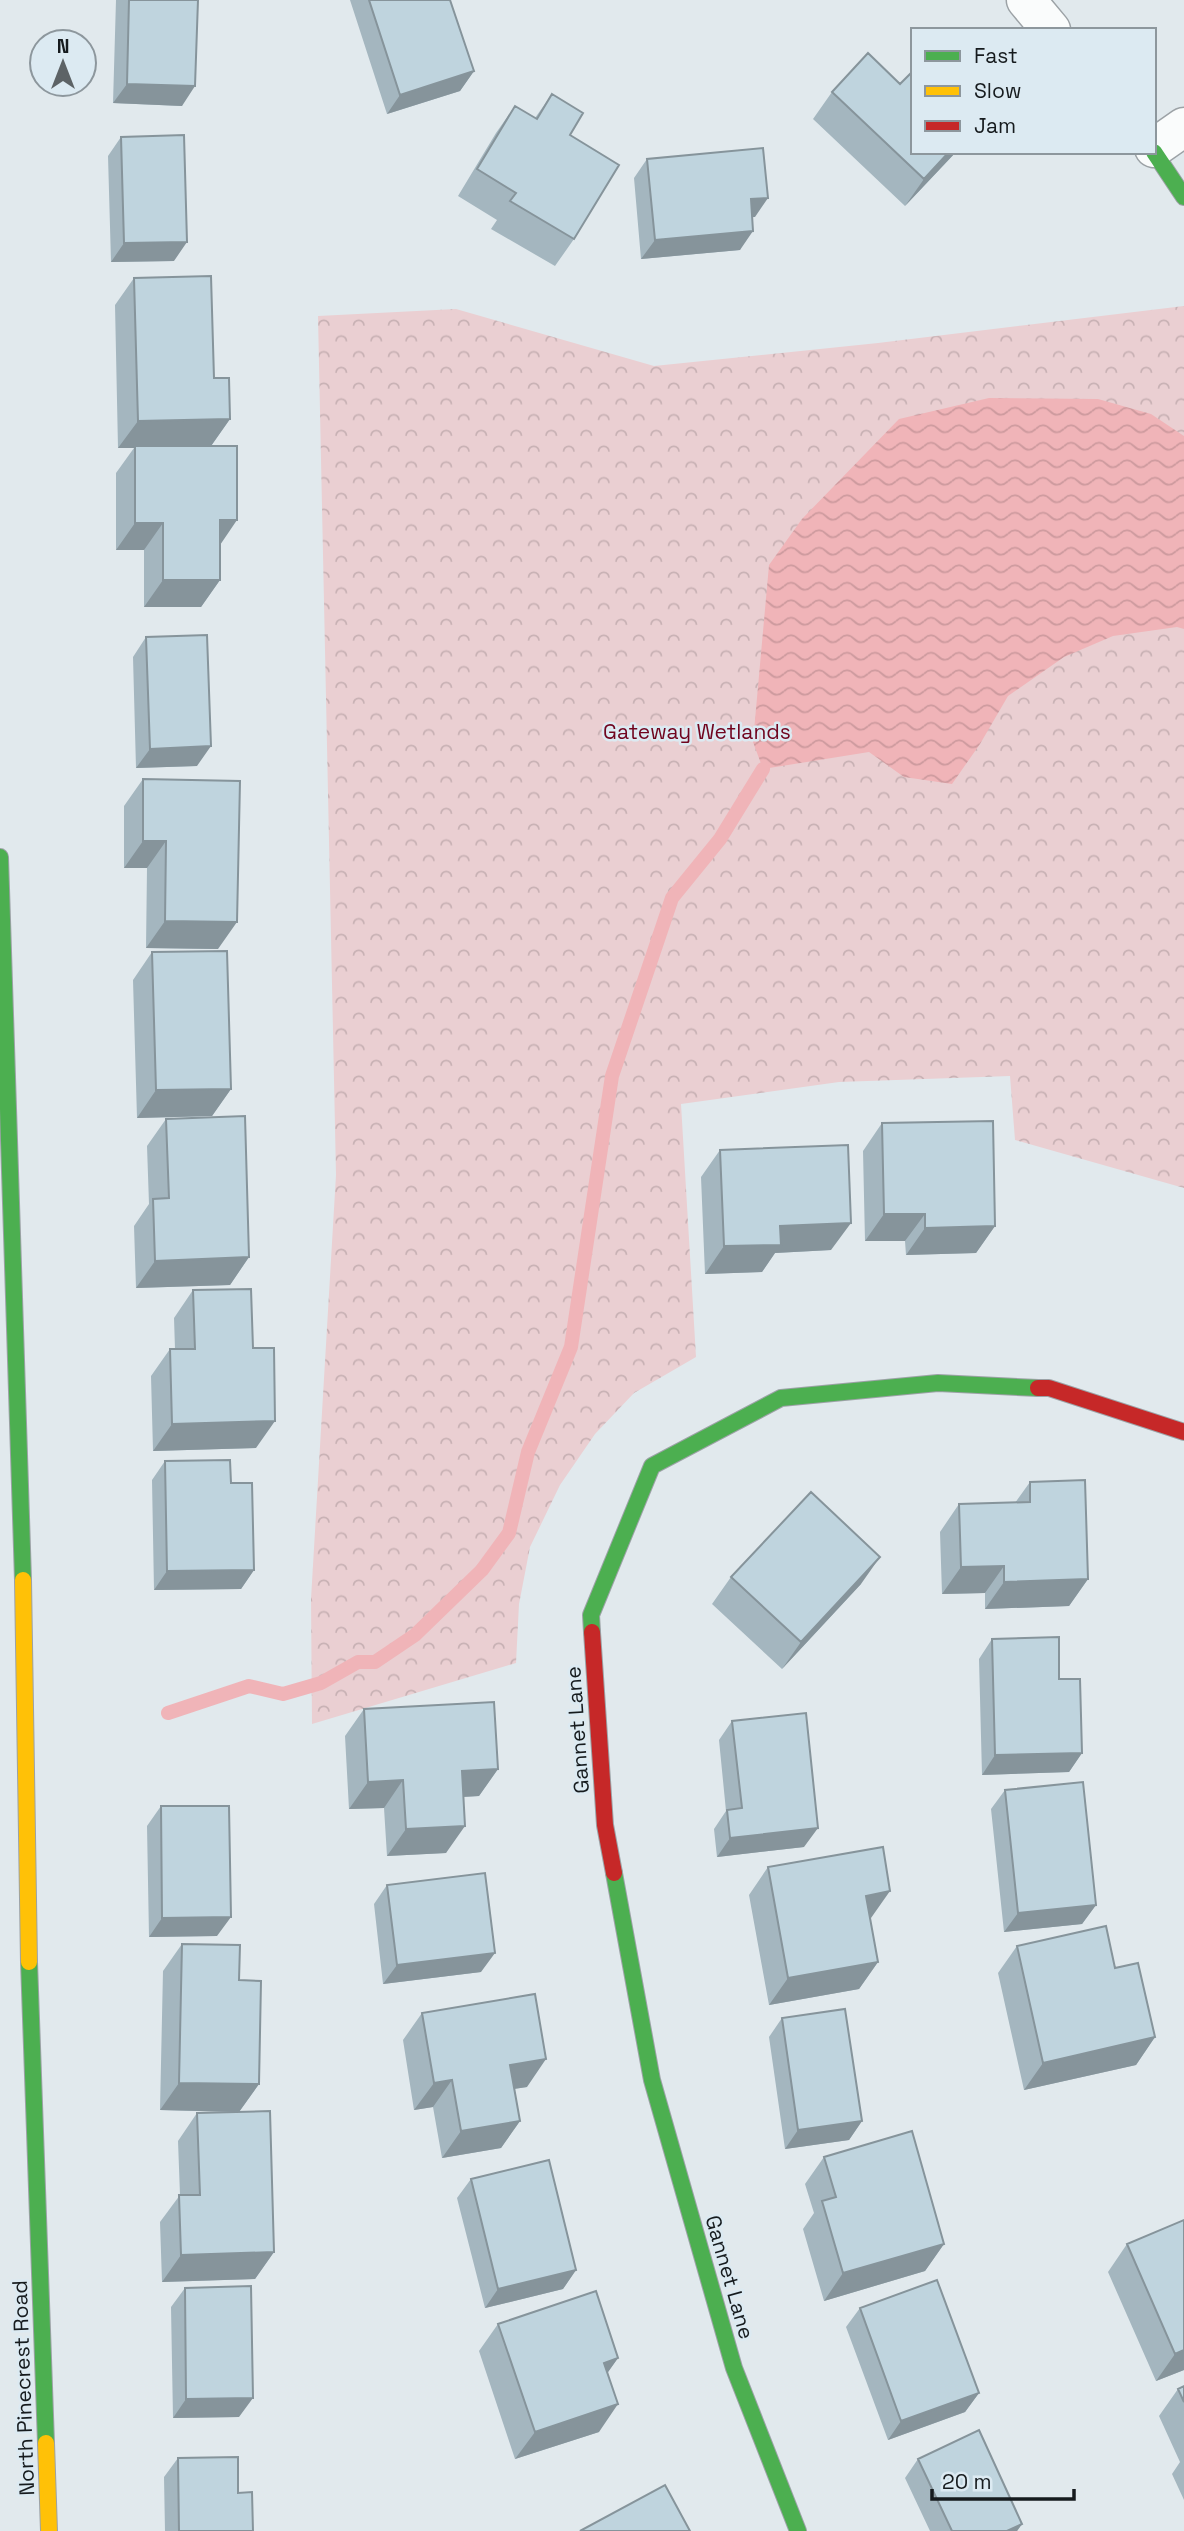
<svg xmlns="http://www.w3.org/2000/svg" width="1184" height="2531" font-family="'Space Grotesk',sans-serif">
<defs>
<pattern id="park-crowns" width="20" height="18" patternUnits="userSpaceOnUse" patternTransform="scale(1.75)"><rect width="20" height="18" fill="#eacfd2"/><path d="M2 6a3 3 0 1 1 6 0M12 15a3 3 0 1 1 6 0" fill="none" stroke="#c8b1b4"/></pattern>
<pattern id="water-waves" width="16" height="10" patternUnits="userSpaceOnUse" patternTransform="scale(1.75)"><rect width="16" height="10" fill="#f0b4b8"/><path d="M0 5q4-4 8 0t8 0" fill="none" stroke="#cd9a9e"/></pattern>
</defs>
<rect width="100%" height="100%" fill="#e1e9ed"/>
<path fill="url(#park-crowns)" d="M1184 306V1188L1015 1140 1010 1076 839 1082 681 1104 696 1357 634 1393 595 1434 560 1485 530 1547 519 1604 516 1663 312 1724 311 1599 336 1175 318 316 456 309 654 366 878 343Z"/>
<path fill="url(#water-waves)" d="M989 398 1098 399 1151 414 1184 436V629L1177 627 1113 636 1064 657 1008 696 980 744 952 784 904 777 869 752 763 769 753 742 769 565 802 519 899 419Z"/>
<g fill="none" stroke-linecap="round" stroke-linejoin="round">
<path stroke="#f0b4b8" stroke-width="14" d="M168 1713 249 1686 283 1694 321 1683 358 1662H375L415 1635 482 1570 509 1533 528 1452 571 1347 612 1076 672 898 720 839 763 769"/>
<defs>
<path id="street" d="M1026 0 1051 30
M1154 148 1184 127"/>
<path id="fast" d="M1154 152 1184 197
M0 857 23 1580
M592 1632 591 1615 652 1466 781 1398 938 1383 1038 1388
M614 1873 652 2080 734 2368 798 2531
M29 1962 46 2443"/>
<path id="slow" d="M23 1580 29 1962
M46 2443 49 2531"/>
<path id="jam" d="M1038 1388H1049L1184 1432
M592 1632 605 1825 614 1873"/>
</defs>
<use href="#street" stroke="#9ca2a6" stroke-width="41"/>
<use href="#fast" stroke="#9ca2a6" stroke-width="18"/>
<use href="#slow" stroke="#9ca2a6" stroke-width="18"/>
<use href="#jam" stroke="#9ca2a6" stroke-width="18"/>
<use href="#street" stroke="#fafcfc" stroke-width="38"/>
<use href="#fast" stroke="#4caf50" stroke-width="16"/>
<use href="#slow" stroke="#ffc107" stroke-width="16"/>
<use href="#jam" stroke="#c62828" stroke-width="16"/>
</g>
<path fill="#a4b6bf" d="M116 0H198L182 106 113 103Z
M350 0H450L474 71 460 91 387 114Z
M832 92 956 152 905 206 813 119Z
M552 94 570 135 574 239 555 266 491 229 497 220 458 196 496 133 515 106 535 118Z
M121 137 174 261 111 262 108 156Z
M647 159 755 217H752L740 250 641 259 634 178Z
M134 278 214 378 230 419 211 446 220 546V580L201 607H144V550H116V473L134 448H118L115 305Z
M146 637 197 766 136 768 133 657Z
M143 779 218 949 146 948 147 868H124V806Z
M152 952 231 1089 212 1116 137 1118 133 980Z
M166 1119 249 1257 230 1285 136 1288 134 1226 149 1204 147 1146Z
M882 1123 995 1226 976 1253 906 1255 905 1241H865L863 1151Z
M720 1150 831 1250 775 1253 762 1272 705 1274 701 1177Z
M193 1290 256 1448 153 1451 151 1376 170 1349H175L174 1318Z
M165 1461 231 1483 254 1570 241 1589 154 1590 152 1480Z
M1030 1482 1088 1579 1069 1606 985 1609V1593L942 1594 940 1532 959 1504 1015 1503Z
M731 1577 861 1584 782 1669 712 1604Z
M992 1639 1059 1679 1082 1753 1069 1772 982 1775 979 1659Z
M364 1709 498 1769 479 1796 463 1797 446 1853 387 1856 384 1808 349 1809 345 1736Z
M732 1721 804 1847 717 1857 714 1829 726 1811 719 1740Z
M1005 1790 1096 1905 1082 1924 1004 1932 991 1809Z
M161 1806 217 1936 149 1937 147 1826Z
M768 1867 871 1918H870L878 1962 859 1989 769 2005 749 1895Z
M387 1885 481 1972 383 1984 374 1904Z
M182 1944 239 1980 259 2084 239 2112 160 2110 163 1971Z
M1017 1946 1155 2037 1136 2065 1024 2090 998 1973Z
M422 2013 527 2087 514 2089 520 2121 501 2148 442 2158 433 2107 414 2110 403 2040Z
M782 2018 862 2121 849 2140 785 2149 769 2037Z
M197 2113 274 2252 255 2279 162 2282 160 2222 180 2195 178 2141Z
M824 2157 944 2244 925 2271 824 2301 803 2229 814 2213 805 2184Z
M471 2179 576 2270 563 2289 485 2308 457 2198Z
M1184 2220V2370L1156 2381 1108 2272 1127 2244Z
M185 2288 239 2417 173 2418 171 2307Z
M860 2308 979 2393 965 2412 888 2440 846 2327Z
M498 2324 618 2358 607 2373 599 2432 515 2459 479 2351Z
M1178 2389 1184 2402V2500L1172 2474 1180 2462 1159 2416Z
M178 2458 238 2493 253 2531H165L164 2477Z
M918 2459 1022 2524 1017 2531H930L905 2478Z"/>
<path fill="#86949b" d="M474 71 460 91 387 114 400 95Z
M127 84 195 86 182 106 113 103Z
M949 152H956L905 206 924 179Z
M768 198 755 217 738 218 751 199Z
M753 231 740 250 641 259 655 240Z
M187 242 174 261 111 262 124 243Z
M230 419 211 446H135L134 448H118L138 421Z
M220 520H237L218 548Z
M135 523H163L144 550H116Z
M163 580H220L201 607H144Z
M211 746 197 766 136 768 150 749Z
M143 841H166L147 868H124Z
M165 921 237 922 218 949 146 948Z
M231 1089 212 1116 137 1118 156 1090Z
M884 1214H925L905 1241H865Z
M851 1223 831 1250 775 1253 762 1272 705 1274 724 1246 780 1226Z
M995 1226 976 1253 906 1255 925 1228Z
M249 1257 230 1285 136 1288 155 1261Z
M275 1421 256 1448 153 1451 172 1424Z
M880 1557 861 1584 782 1669 801 1642Z
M1004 1566 985 1593 942 1594 961 1567Z
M254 1570 241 1589 154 1590 167 1571Z
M1088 1579 1069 1606 985 1609 1004 1582Z
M1082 1753 1069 1772 982 1775 995 1755Z
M498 1769 479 1796 443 1798 462 1771Z
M403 1780 384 1808 349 1809 368 1782Z
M465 1826 446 1853 387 1856 406 1829Z
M818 1828 804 1847 717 1857 730 1838Z
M890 1891 871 1918 847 1923 866 1896Z
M1096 1905 1082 1924 1004 1932 1018 1913Z
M231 1917 217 1936 149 1937 162 1918Z
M495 1953 481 1972 383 1984 397 1965Z
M878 1962 859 1989 769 2005 788 1978Z
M1155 2037 1136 2065 1024 2090 1043 2063Z
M546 2059 527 2087 491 2092 510 2065Z
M452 2080 433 2107 414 2110 434 2083Z
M179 2083 259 2084 239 2112 160 2110Z
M520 2121 501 2148 442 2158 461 2131Z
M862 2121 849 2140 785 2149 798 2130Z
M944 2244 925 2271 824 2301 843 2273Z
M274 2252 255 2279 162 2282 181 2255Z
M576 2270 563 2289 485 2308 498 2289Z
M1184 2350V2370L1156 2381 1175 2354Z
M618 2358 599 2385 604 2363Z
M979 2393 965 2412 888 2440 901 2421Z
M253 2398 239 2417 173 2418 186 2399Z
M618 2404 599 2432 515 2459 535 2432Z
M1022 2524 1017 2531H1007Z"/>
<path fill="#bfd4de" stroke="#86949b" stroke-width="2" d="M129 0H198L195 86 127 84Z
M369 0H450L474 71 400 95Z
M868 53 900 84 913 71V152H949L924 179 832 92Z
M552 94 583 113 570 135 619 165 574 239 510 201 516 193 477 169 515 106 537 119Z
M184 135 187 242 124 243 121 137Z
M763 148 768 198 751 199 753 231 655 240 647 159Z
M211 276 214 378H229L230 419 138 421 134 278Z
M135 446H237V520H220V580H163V523H135Z
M207 635 211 746 150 749 146 637Z
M143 779 240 781 237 922 165 921 166 841H143Z
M227 951 231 1089 156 1090 152 952Z
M245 1116 249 1257 155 1261 153 1199 169 1198 166 1119Z
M993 1121 995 1226 925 1228V1214H884L882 1123Z
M848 1145 851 1223 780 1226 781 1245 724 1246 720 1150Z
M251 1289 253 1348H274L275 1421 172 1424 170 1349H195L193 1290Z
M230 1460 231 1483H252L254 1570 167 1571 165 1461Z
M1085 1480 1088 1579 1004 1582V1566L961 1567 959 1504 1030 1502V1482Z
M811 1492 880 1557 801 1642 731 1577Z
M1059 1637V1679H1080L1082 1753 995 1755 992 1639Z
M494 1702 498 1769 462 1771 465 1826 406 1829 403 1780 368 1782 364 1709Z
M806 1713 818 1828 730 1838 727 1810 742 1808 732 1721Z
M1083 1782 1096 1905 1018 1913 1005 1790Z
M161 1806H229L231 1917 162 1918Z
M883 1847 890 1891 866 1896 878 1962 788 1978 768 1867Z
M485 1873 495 1953 397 1965 387 1885Z
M1106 1926 1115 1968 1138 1963 1155 2037 1043 2063 1017 1946Z
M182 1944 240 1945 239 1980 261 1981 259 2084 179 2083Z
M535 1994 546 2059 510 2065 520 2121 461 2131 452 2080 434 2083 422 2013Z
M845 2009 862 2121 798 2130 782 2018Z
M270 2111 274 2252 181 2255 179 2195H200L197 2113Z
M912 2131 944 2244 843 2273 822 2201 836 2197 824 2157Z
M549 2160 576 2270 498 2289 471 2179Z
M1184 2220V2350L1175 2354 1127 2244Z
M937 2280 979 2393 901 2421 860 2308Z
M251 2286 253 2398 186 2399 185 2288Z
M596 2291 618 2358 604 2363 618 2404 535 2432 498 2324Z
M1184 2386V2402L1178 2389Z
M979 2430 1022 2524 1007 2531H952L918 2459Z
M238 2457V2493L252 2492 253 2531H179L178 2458Z
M665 2485 690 2531H580Z"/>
<g text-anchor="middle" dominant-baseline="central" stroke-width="5" stroke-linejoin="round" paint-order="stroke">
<g font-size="21" fill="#70051f" stroke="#dceaf2">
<text x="697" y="731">Gateway Wetlands</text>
</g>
<g font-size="21" fill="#161b1e" stroke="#dceaf2">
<text transform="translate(577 1730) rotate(-94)">Gannet Lane</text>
<text transform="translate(730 2277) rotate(74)">Gannet Lane</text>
<text transform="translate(23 2388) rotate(-92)">North Pinecrest Road</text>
</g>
</g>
<rect x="911" y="28" width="245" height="126" fill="#dceaf2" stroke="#8d979d" stroke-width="2"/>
<rect x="925" y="51" width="35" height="10" fill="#4caf50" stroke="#8d979d" stroke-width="2"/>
<text x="974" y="63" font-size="21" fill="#161b1e">Fast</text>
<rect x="925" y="86" width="35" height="10" fill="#ffc107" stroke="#8d979d" stroke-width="2"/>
<text x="974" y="98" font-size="21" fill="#161b1e">Slow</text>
<rect x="925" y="121" width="35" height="10" fill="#c62828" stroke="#8d979d" stroke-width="2"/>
<text x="974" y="133" font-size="21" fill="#161b1e">Jam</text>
<g transform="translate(63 63)"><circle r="33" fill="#dceaf2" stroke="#8d979d" stroke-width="2"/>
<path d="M0-5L12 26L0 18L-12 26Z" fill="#5d6366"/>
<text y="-10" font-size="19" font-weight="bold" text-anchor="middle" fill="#161b1e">N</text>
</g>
<path d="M932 2489v10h142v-10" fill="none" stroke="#161b1e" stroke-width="3.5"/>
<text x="942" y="2489" font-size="21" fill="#161b1e" stroke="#dceaf2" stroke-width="5" paint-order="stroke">20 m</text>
</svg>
